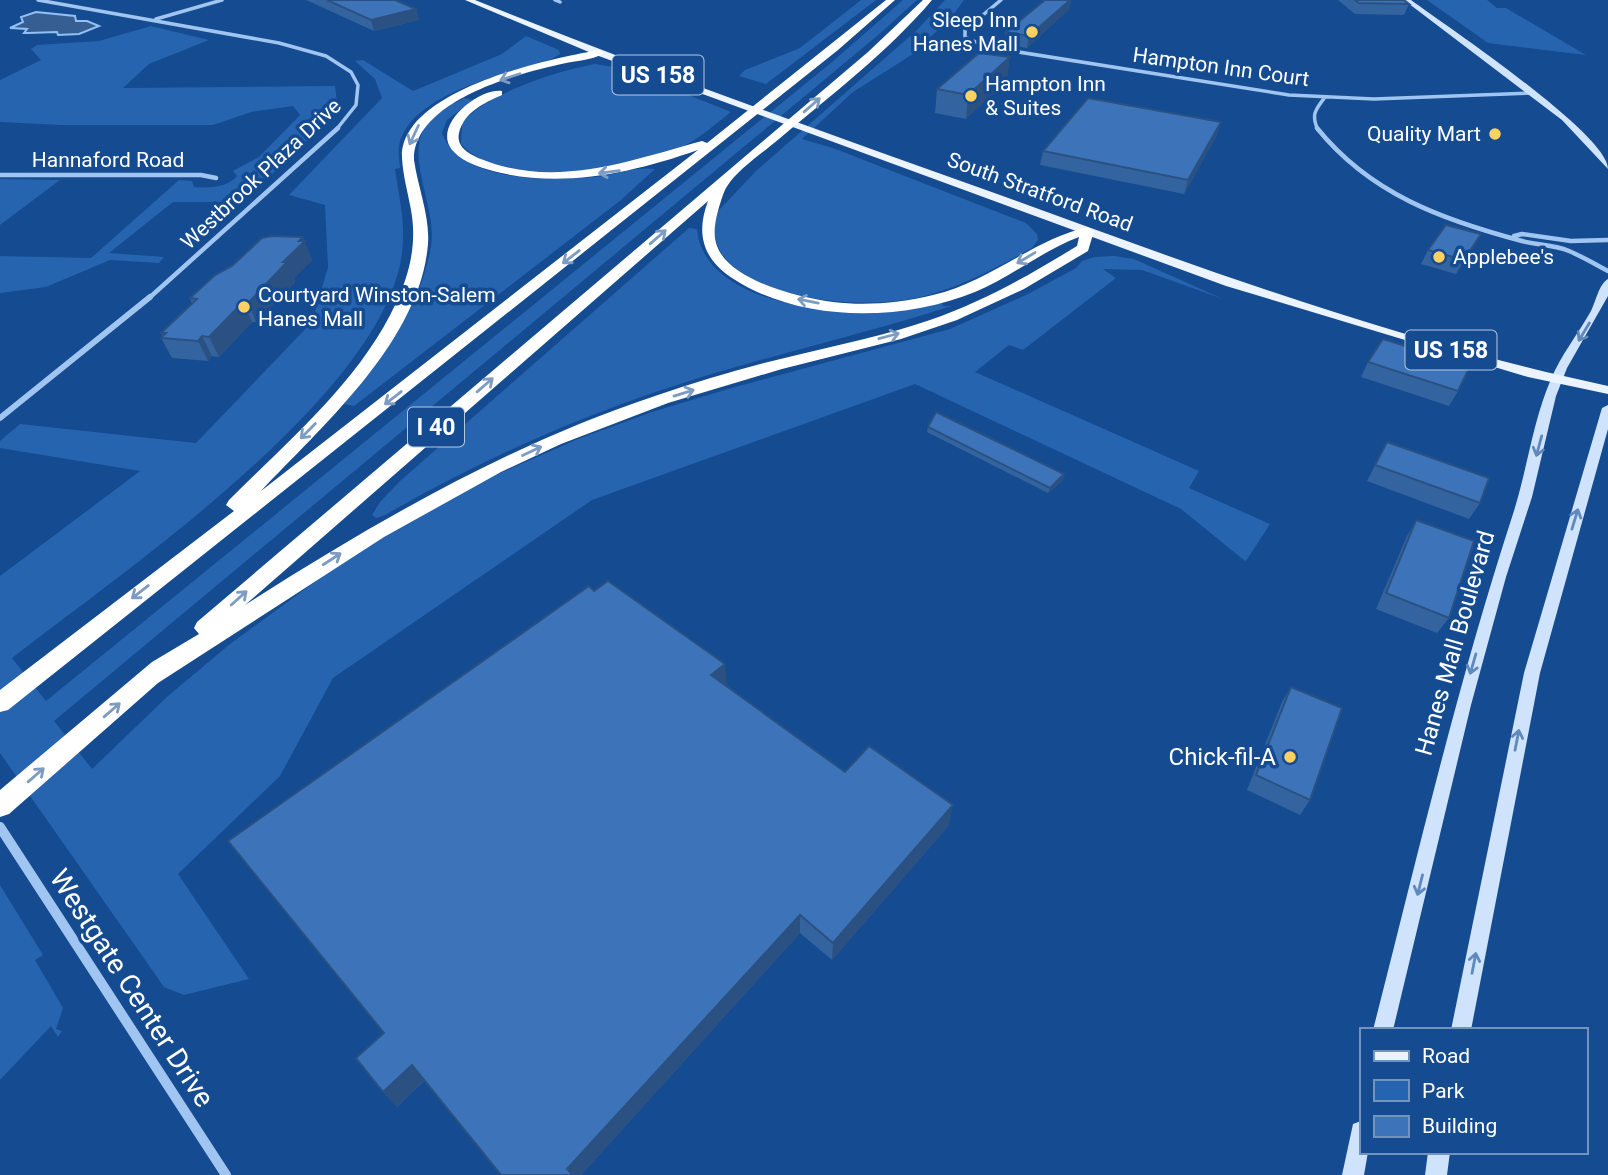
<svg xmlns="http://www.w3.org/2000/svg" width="1608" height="1175" font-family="Roboto,sans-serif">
<rect width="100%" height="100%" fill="#144b91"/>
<path fill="#2664b0" d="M861 0H876L766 84 739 76 745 70 800 48Z
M903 0H917L877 36 54 721 92 769 168 696 230 644 342 562 377 539 489 478 578 439 652 412 728 389 950 329 1028 294 1076 268 1082 261 1095 257 1114 256 1134 259 1223 299 1142 270 1103 269 1116 278 1023 350 1009 345 975 372 1199 471 1189 488 1270 524 1248 558 1245 561 1181 509 915 384 592 500 333 678 280 776 178 874 249 979 184 995 164 987 0 753V576L140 471 0 448V441L20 424 196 443 312 322 328 267 325 205 289 195 382 98 375 79 355 61 363 60 413 91 502 54 526 36 559 50 560 54 552 59C509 73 422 91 402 136 397 146 399 157 400 168L395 169C399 197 406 224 402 253 384 395 122 572 12 658L46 701 832 62Z
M945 0H964L953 15 913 54 853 92 802 139 833 148 1026 223 1037 234 1038 240 1032 248C990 271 951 293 904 300 853 308 749 299 720 251 713 238 712 223 719 210L756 171 917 30Z
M1427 0H1487L1497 8H1506L1586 55 1488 43Z
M151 26 209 40 149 64 123 88 335 86 338 111 262 184 233 202H173L109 253 164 257 159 263 110 260 46 287 0 293V256L91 258 179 180 192 181 194 187C208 188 227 188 237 176L233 171 259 157 300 115 293 106 251 112 213 125H60L0 122V80L41 60 31 49 37 45 99 41Z
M595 64 621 68 731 112C712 127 692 145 668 153 616 171 501 189 461 144L462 123C483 95 559 70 595 64Z
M464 98 473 100 447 120 442 133C460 183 551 181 595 177 614 175 637 166 655 169L621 200 354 406 344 404C384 358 420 308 431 246 438 205 399 150 432 118 441 110 453 104 464 98Z
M0 179 60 180 0 225Z
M689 228 697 229C702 288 785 307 834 310 868 312 906 304 941 301L943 306H951C862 335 770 355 680 384 579 416 477 462 385 515L376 518 372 515 380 502 400 481Z
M0 885 43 955 35 960 63 1008 56 1029 62 1031 58 1037 51 1026 0 1080Z"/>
<path fill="#375e92" stroke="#93c0f4" stroke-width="2" d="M36 12 75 16 76 21H87L99 26 79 34 58 35 57 32 28 33H24L27 29 10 28 23 22 21 17Z"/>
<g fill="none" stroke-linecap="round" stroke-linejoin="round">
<path stroke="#a1c5f1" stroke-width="3.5" d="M38 0 279 43 326 56 351 72 358 85 356 105 336 130
M555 0 560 2
M1001 0 965 30V37L987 47 1289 95 1374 99 1532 93
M156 19 222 0
M1318 130C1311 115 1315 110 1325 97"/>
<path stroke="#a1c5f1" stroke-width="4.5" d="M1317 128C1370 194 1443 220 1522 241 1537 245 1555 245 1569 251 1583 257 1595 264 1608 271
M0 175H201L216 178
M1514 236 1522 234 1571 241 1608 240
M148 299 338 128"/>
<path stroke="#a1c5f1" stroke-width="6" d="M0 418 150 297"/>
<path stroke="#a1c5f1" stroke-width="10" d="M0 827 226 1175"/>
<path fill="#cfe3fc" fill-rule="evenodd" d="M1404 0H1411C1445 25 1608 134 1608 169L1562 120Z
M1608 279V296L1567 368 1556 396 1532 497 1506 577 1471 705 1393 1030H1373C1417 858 1457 686 1512 517 1527 472 1532 423 1551 379 1561 355 1578 334 1591 311 1596 301 1599 284 1608 279Z
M1608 405V429L1540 673 1471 1030H1451L1524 673 1602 408Z
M1361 1121V1152H1368L1364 1175H1342L1353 1124Z
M1428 1152H1450L1447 1175H1425Z"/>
<path fill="#ebf3ff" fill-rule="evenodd" d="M465 0H475C648 70 824 132 1000 195 1200 268 1400 342 1608 386V394L1528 377 1226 286 596 55Z"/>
<path fill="#fff" fill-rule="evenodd" d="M886 0H895L838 50 8 710 0 712V690L234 511 226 505 229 500C289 440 360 381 396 303 410 273 417 243 411 210 408 193 403 176 402 158 400 90 548 59 599 50L604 53C592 61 571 61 557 65 512 75 413 103 414 160 418 188 430 216 428 244 420 341 323 425 261 491L698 150C632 173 562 189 493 171 480 167 465 163 455 153 428 129 477 88 502 91V95C484 103 464 112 459 133 456 147 469 154 481 159 555 189 629 161 702 141L707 143Z
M923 0H932C888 52 831 95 779 139 765 151 737 170 728 185 724 190 722 198 720 204 716 217 712 233 717 246 730 281 800 298 833 302 865 306 901 303 933 295 989 282 1031 241 1087 227L1094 231 1088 251 1024 289 957 320 901 339 782 369 668 403 561 444 501 472 384 537 158 683 9 814 0 817V790L152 662 199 634 194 628 197 622 868 52ZM708 201C696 233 702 258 732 278 800 323 902 322 975 292 1011 277 1042 251 1079 237L1077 246C1030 275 982 302 930 320 887 335 842 344 797 355 749 366 701 380 655 396 508 445 375 522 245 605Z"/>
</g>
<path fill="#34649f" d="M306 0H395L416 9 419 20 374 31Z
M1045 0H1071L1069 9 1027 48 1005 44 1006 32Z
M1338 0H1404L1409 4 1404 15 1355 14Z
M1007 80 966 119 935 113 937 89Z
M1217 135 1184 194 1040 165 1043 151Z
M304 241 312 260 294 278 295 282 256 322H252L219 357 212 356 208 361 172 358 161 338 163 337 161 333 192 304 190 298Z
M1473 248 1456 274 1421 264 1428 250Z
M1368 362 1458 391 1449 406 1361 377Z
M928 427 1064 474 1063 480 1048 493 927 432Z
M1387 442 1480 503 1469 519 1367 481Z
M1416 520 1449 618 1437 633 1376 609 1407 536Z
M594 591 727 685H726L845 772 949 825 832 960 800 933 581 1175H501L424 1081 397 1107 383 1092 384 1033Z
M1291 687 1310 800 1300 815 1247 790 1282 702Z"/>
<path fill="#2b5182" d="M1070 0H1071L1069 9 1027 48 1029 36Z
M416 9 419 20 374 31 371 20Z
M1010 57 1007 80 966 119 968 95Z
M1221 122 1217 135 1184 194 1188 180Z
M1481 234 1473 248 1456 274 1464 260Z
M303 237 312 260 294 278 295 282 256 322 248 303 283 262Z
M243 302 252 322 219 357 209 337Z
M202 336 212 356 208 361 198 341Z
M1064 474 1063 480 1048 493 1050 488Z
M725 664 727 685 713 695 711 675Z
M953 805 949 825 832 960 833 943Z
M800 915V933L581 1175H571L567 1169Z
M412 1065 424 1080 397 1107 383 1092Z"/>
<path fill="#3d74b9" stroke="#2b5182" stroke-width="2" d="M327 0H395L416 9 371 20Z
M1045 0H1070L1029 36 1006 32Z
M1355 0H1404L1409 4 1359 3Z
M979 53 1010 57 968 95 937 89Z
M1088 98 1221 122 1188 180 1043 151Z
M1446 225 1481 234 1464 260 1428 250Z
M271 236 303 237 299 241H305L283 262H287L248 303 243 302 209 337 202 336 198 341 161 338 166 333H161L197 299 190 298 215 275 232 266 262 238Z
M1383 339 1470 366 1458 391 1368 362Z
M936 412 1064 474 1050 488 928 427Z
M1387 442 1489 478 1480 503 1375 465Z
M1416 520 1474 541 1449 618 1386 593Z
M608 581 725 664 711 675 845 772 869 746 953 805 833 943 800 915 567 1169 573 1175H501L412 1065 383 1092 356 1058 384 1033 228 841 589 586 594 591Z
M1291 687 1342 708 1310 800 1256 775Z"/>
<defs><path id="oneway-shaft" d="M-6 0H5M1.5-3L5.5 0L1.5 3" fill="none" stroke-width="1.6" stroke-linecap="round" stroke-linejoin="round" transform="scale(1.75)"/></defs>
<g stroke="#7e9cc2">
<use href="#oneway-shaft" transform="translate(510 77) rotate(162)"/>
<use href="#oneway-shaft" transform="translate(812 105) rotate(-41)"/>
<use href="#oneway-shaft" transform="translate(414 135) rotate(115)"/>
<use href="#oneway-shaft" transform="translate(609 172) rotate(172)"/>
<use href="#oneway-shaft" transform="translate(658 237) rotate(-41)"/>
<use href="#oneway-shaft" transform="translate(571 257) rotate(142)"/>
<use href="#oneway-shaft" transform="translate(1026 258) rotate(149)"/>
<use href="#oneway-shaft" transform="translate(808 301) rotate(-169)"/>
<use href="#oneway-shaft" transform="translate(889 336) rotate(-15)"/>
<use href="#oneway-shaft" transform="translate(485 385) rotate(-41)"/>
<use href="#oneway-shaft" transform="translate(684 393) rotate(-17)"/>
<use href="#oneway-shaft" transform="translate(393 398) rotate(142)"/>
<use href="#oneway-shaft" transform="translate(308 431) rotate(135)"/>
<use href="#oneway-shaft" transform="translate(532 451) rotate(-25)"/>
<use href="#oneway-shaft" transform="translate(332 559) rotate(-33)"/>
<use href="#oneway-shaft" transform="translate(140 592) rotate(142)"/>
<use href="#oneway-shaft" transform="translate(239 598) rotate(-42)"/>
<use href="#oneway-shaft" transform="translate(112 710) rotate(-41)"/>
<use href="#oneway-shaft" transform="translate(36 775) rotate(-41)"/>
</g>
<g stroke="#5f88bc">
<use href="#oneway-shaft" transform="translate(1584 332) rotate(121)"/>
<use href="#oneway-shaft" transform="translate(1539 446) rotate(105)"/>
<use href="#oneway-shaft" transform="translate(1575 519) rotate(-73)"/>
<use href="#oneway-shaft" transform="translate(1473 664) rotate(106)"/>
<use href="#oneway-shaft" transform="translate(1517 740) rotate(-79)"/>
<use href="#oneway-shaft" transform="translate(1420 885) rotate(104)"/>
<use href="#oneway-shaft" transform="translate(1474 963) rotate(-79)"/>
</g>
<g fill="#ffd161" stroke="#144b91" stroke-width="2.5">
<circle cx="1032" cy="32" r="7"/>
<circle cx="971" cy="96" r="7"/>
<circle cx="1495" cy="134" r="7"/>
<circle cx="1439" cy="257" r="7"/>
<circle cx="244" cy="307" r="7"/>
<circle cx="1290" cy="757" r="7"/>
</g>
<g text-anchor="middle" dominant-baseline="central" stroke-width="7" stroke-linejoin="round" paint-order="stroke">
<g font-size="21" fill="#fff" stroke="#144b91" text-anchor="start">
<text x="1018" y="20" text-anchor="end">Sleep Inn<tspan x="1018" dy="24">Hanes Mall</tspan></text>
<text x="985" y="84">Hampton Inn<tspan x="985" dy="24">&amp; Suites</tspan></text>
<text x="1481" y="134" text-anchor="end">Quality Mart</text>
<text x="1453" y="257">Applebee's</text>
<text x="258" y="295">Courtyard Winston-Salem<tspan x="258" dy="24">Hanes Mall</tspan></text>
</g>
<g font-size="21" fill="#fff" stroke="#144b91">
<text transform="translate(1221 67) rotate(8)">Hampton Inn Court</text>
<text x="108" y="160">Hannaford Road</text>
<text transform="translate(261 174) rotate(-43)">Westbrook Plaza Drive</text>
<text transform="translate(1040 192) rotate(20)">South Stratford Road</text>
</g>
<g fill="#144b91" stroke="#b8c9de" stroke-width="2">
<rect x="612.5" y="55.5" width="91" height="39" rx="5"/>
<rect x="1405.5" y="330.5" width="91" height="39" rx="5"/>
<rect x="408" y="407.5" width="56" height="39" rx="5"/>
</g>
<g font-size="23" font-weight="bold" fill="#fff">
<text x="658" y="75">US 158</text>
<text x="1451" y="350">US 158</text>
<text x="436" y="427">I 40</text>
</g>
<g font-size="24" fill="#fff" stroke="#144b91">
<text transform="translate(1455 643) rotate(-74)">Hanes Mall Boulevard</text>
</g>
<g font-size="24" fill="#fff" stroke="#144b91" text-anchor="end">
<text x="1276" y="757">Chick-fil-A</text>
</g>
<g font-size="28" fill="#fff" stroke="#144b91">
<text transform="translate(132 988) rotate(57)">Westgate Center Drive</text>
</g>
</g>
<rect x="1360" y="1028" width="228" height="126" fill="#144b91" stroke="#7293bd" stroke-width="2"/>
<rect x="1374" y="1051" width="35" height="10" fill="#ebf3ff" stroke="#7293bd" stroke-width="2"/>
<text x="1422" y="1063" font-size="21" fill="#ffffff">Road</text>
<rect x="1374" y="1080" width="35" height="21" fill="#2664b0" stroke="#7293bd" stroke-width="2"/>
<text x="1422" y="1098" font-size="21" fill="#ffffff">Park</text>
<rect x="1374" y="1116" width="35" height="21" fill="#3d74b9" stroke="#7293bd" stroke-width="2"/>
<text x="1422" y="1133" font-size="21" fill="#ffffff">Building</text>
</svg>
